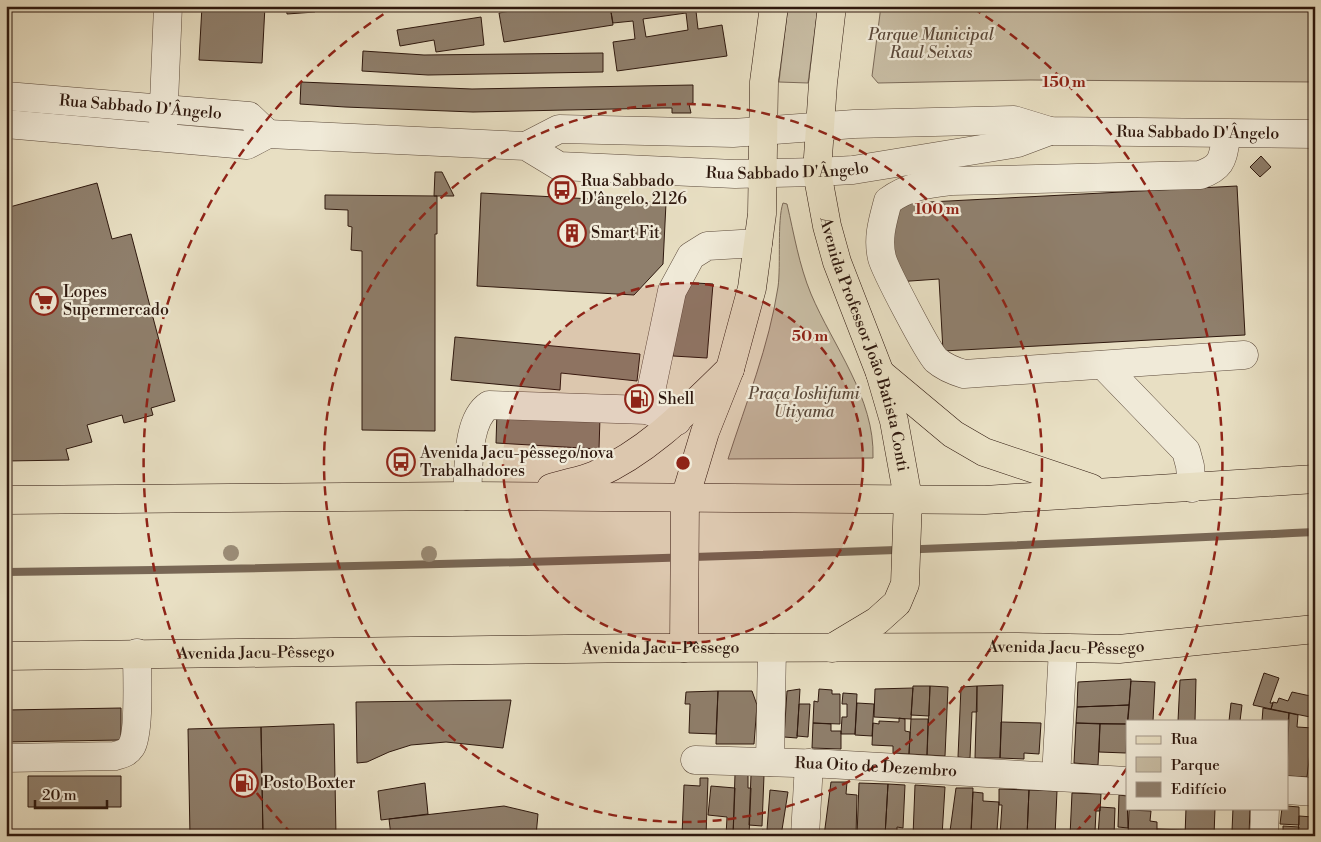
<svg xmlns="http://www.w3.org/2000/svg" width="1321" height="842" font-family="'Libre Bodoni',serif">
<rect width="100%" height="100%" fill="#e8dfc3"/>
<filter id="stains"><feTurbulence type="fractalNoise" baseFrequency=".004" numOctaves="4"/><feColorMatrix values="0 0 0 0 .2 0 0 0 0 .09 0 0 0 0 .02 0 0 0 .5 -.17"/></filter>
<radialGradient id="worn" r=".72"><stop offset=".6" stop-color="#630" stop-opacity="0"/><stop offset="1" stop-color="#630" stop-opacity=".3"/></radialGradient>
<path fill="#c8bda4" stroke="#7b6a59" d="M788 6H818L808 83 779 82Z
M881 6H1315V82L1030 80 878 83 872 76Z
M783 203 787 204C794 234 799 265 811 294 833 346 875 398 873 458L728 459C746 403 769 346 778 287 781 266 777 220 783 203Z"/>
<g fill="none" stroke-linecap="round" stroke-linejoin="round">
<path stroke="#786755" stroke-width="8" d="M6 572C443 567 879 553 1315 532"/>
</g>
<path fill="#8f7f6c" stroke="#2e180e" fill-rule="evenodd" d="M202 6H265L262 63 199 60Z
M286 6H315V12L287 14Z
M522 6H610L613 25 504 42 499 13 522 9Z
M610 6H718L696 11 698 29 722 25 727 56 617 71 613 42 635 39 633 21 613 23ZM686 13 688 30 646 37 643 19Z
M481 17 484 45 436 52 434 40 400 46 397 30Z
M363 51 424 55 603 53V72L428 75 362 71Z
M301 82 472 89 693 85V103L689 104 691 113H672V108H662L473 112 345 107 300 104Z
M1261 156 1271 167 1260 177 1250 167Z
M435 172H442L454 196H434Z
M97 183 112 239 131 234 175 401 151 408 153 415 124 423 122 415 87 425 92 442 66 449 69 460 6 461V208Z
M1237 186 1245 335 943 351 939 279 896 282 891 204Z
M481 193 666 203 663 264 634 295 477 286Z
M325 195 437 196V234H435V431L362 430V251L351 250 352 227 348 226V210L325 209Z
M678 282 713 284 707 358 673 356Z
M455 337 640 354 637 381 561 373 560 390 451 380Z
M497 411 600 417 599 449 496 443Z
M1264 673 1279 678 1270 703H1273L1271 709 1253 705Z
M1131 679 1129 705 1077 707 1078 682Z
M1196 679 1195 721H1178L1180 680Z
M1131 681 1155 682 1153 721H1128Z
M1003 685 1000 758H975L977 686Z
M913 686H930L929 716 911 715Z
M930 686 948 687 945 756 927 755Z
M977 686V712H972L970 758 958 757 961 687Z
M913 688 911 719 874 717 875 689Z
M800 689 797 738 784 737 787 691Z
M819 689 832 690V694H840V724L813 723 814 701 818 702Z
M718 691H752L757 705 754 744H716Z
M718 691 716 734 689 733 690 704H685L686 692Z
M1292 692 1315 697V718L1271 709 1273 702 1277 703 1279 698 1288 701Z
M843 693 857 694 855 734H841L842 717H847V704H842Z
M511 700 503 748 446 742 411 745 389 752 367 762 357 763 356 702Z
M857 703 874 704 872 736 855 735Z
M1231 703 1242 705 1240 721H1229Z
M799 704H810L808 737 797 736Z
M1129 705 1127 724 1076 723 1077 707Z
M121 708V740L6 742V710Z
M1263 708 1289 713 1287 731V721H1262Z
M1289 713 1298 715 1297 727 1313 728 1307 777 1287 776Z
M899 718 905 719V731L910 732 909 754 893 753V746L872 745 873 723 879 724V721L899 722Z
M911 719H928L927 755 909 754Z
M1001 722 1041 723 1039 754 1024 753V759L1000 758Z
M813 723 831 724V731H841V749L812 748Z
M1076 723 1100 724 1098 765 1074 763Z
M334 724 336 836H263L261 727Z
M1100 724H1127L1126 753 1099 752Z
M261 727 263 836H190L188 729Z
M735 774H748V788H751L749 836H733Z
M751 775H764L762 826 749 825Z
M28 776H121V807H28Z
M700 778H708L706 836H682L684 785 700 786Z
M831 782H847L846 794 857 795 856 836H824Z
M425 783 428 814 381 820 378 791Z
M859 783 888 784 885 836H857Z
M888 784 905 785 903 828 897 827V836H885Z
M915 785 945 787 942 836H913Z
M711 786 735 788 733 836H726L727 817 708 815Z
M956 788H973L971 836H942L943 830 950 831Z
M999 789 1029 790 1027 836H1000L1002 805H999Z
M770 790 788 792 781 836 775 835V831L767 830Z
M1029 790 1057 791 1055 836H1027Z
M973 792 983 793V801L999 802 997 831 971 830Z
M1072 793 1101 794 1100 811H1096L1095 832H1099L1098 836H1070Z
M1119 795 1127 796 1128 828 1118 827Z
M504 806 538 814 536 836H391L389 819Z
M1287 806 1299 807V825L1280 824 1282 808H1287Z
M1100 807 1115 808 1114 836H1098Z
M1186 808H1215L1214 836H1185Z
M1233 808H1250L1249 836H1226V831H1232Z
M1129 810 1151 811 1150 821 1157 822V833H1154L1153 836H1128Z
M1299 816 1313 817 1312 836H1298Z
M1283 826 1299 827 1298 836H1283Z
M1157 829 1185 830V836H1157Z
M762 830 775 831V835L781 836H761Z
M971 832 991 834V836H971Z"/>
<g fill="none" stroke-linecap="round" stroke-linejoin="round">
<defs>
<g id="minor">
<path id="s1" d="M6 96 249 116 268 134"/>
<path id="s2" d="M6 124 247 145 268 134 526 146 559 166 735 174 817 172 853 170 1018 143 1050 131"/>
<path d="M163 127 168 6"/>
<path d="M1227 134C1222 157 1225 166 1200 175L952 181C927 184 909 186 888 201 883 220 877 238 882 258 885 270 928 352 936 360 944 367 954 371 964 374L1244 355"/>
<path id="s3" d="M526 146 559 129 733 133 854 124 1014 120 1050 131 1315 134"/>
<path d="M1103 365 1186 451 1190 466 1192 488"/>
<path d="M647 410 672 291 691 256 707 246 758 243"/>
<path d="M467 496C469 470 466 420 489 405L647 410 677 421"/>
<path d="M6 758 115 756C122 754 127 753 131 747 140 734 137 671 137 653"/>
<path id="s4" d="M695 760 828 764 1127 781"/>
<path d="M770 762 772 648"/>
<path d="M1056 777 1063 649"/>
<path d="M1287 790 1315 792"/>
<path d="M805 836 809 763"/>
<path d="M1264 836 1265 808"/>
</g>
<g id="major">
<path id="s5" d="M832 6 823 83 817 172 827 226 837 262 880 373 894 421 908 498 905 584 897 603 877 621 832 648"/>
<path d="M684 648 685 498 705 432 730 369 752 288 762 214 764 82 774 6"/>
</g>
<g id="highway">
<path d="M880 373 953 434 984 452 1091 488"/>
<path d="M551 488C565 483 581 481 595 475 649 451 688 410 730 369"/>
<path d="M6 500 467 496 985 500 1315 479"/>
<path id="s6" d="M6 656 644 648 1018 647 1119 649 1315 629"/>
</g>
</defs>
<use href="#minor" stroke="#5c4a3b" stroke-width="29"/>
<use href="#major" stroke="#2e180e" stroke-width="29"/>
<use href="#highway" stroke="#2e180e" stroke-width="29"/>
<use href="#minor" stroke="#f0ead8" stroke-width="28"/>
<use href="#major" stroke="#e8dfc3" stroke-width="28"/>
<use href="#highway" stroke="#e8dfc3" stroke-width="28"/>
</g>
<g fill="#9b8d78">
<circle cx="231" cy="553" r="8"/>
<circle cx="429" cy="554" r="8"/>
</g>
<circle cx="683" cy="463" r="180" fill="#8f2418" fill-opacity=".12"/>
<g fill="none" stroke="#8f2418" stroke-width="2.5" stroke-dasharray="9 6">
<circle cx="683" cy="463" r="180"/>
<circle cx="683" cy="463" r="359"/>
<path d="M1127 768A539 539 0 0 1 1074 834M292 834A539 539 0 0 1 393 8M973 8A539 539 0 0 1 1157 720"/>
</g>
<defs>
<symbol id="bus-ring" viewBox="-11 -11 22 22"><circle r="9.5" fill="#f0ead8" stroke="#8f2418" stroke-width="1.5"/><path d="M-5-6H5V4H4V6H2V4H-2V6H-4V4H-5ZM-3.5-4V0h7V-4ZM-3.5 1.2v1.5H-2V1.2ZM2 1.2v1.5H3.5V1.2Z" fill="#8f2418"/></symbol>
<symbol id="building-ring" viewBox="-11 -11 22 22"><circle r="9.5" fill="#f0ead8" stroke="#8f2418" stroke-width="1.5"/><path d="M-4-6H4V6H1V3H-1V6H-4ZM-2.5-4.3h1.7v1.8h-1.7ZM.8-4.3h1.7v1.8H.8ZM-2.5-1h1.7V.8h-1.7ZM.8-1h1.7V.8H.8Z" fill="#8f2418"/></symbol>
<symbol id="supermarket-ring" viewBox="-11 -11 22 22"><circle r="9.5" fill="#f0ead8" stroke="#8f2418" stroke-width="1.5"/><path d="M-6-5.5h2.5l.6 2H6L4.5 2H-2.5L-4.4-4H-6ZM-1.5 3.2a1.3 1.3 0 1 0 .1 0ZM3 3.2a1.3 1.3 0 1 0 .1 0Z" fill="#8f2418"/></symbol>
<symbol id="fuel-ring" viewBox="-11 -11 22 22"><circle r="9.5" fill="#f0ead8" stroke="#8f2418" stroke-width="1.5"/><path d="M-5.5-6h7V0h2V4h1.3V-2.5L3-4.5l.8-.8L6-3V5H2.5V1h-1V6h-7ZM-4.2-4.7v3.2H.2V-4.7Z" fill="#8f2418"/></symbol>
</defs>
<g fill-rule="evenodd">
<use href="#bus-ring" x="546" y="174" width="32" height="32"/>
<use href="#building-ring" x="556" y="217" width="32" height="32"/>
<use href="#supermarket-ring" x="28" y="285" width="32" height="32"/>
<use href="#fuel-ring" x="623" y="383" width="32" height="32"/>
<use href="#bus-ring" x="385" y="446" width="32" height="32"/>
<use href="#fuel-ring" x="228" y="767" width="32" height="32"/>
</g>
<g text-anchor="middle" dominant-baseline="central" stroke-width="4.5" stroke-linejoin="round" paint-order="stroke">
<g font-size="16" font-style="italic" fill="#5c4a3b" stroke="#f0ead8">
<text x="931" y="35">Parque Municipal<tspan x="931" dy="18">Raul Seixas</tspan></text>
<text x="804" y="394">Praça Ioshifumi<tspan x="804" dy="18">Utiyama</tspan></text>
</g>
<g font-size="16" fill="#2e180e" stroke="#f0ead8">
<text stroke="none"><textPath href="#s1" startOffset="135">Rua Sabbado D'Ângelo</textPath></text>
<text stroke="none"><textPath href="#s3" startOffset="678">Rua Sabbado D'Ângelo</textPath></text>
<text stroke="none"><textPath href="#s2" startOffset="791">Rua Sabbado D'Ângelo</textPath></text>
<text stroke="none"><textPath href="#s5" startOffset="346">Avenida Professor João Batista Conti</textPath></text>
<text stroke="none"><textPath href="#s6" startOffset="1060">Avenida Jacu-Pêssego</textPath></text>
<text stroke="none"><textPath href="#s6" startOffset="655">Avenida Jacu-Pêssego</textPath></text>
<text stroke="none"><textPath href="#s6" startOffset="250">Avenida Jacu-Pêssego</textPath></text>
<text stroke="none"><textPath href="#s4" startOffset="181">Rua Oito de Dezembro</textPath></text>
</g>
<g font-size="16" fill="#2e180e" stroke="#f0ead8" text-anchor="start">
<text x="581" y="181">Rua Sabbado<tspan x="581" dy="18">D'ângelo, 2126</tspan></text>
<text x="591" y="233">Smart Fit</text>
<text x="63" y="292">Lopes<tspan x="63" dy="18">Supermercado</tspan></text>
<text x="658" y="399">Shell</text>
<text x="420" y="453">Avenida Jacu-pêssego/nova<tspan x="420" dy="18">Trabalhadores</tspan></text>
<text x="263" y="783">Posto Boxter</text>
</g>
</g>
<circle cx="683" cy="463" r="8" fill="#8f2418" stroke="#f0ead8" stroke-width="2.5"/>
<g font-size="15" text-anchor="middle" font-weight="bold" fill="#8f2418" stroke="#f0ead8" stroke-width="4.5" stroke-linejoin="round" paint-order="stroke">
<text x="1064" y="87">150 m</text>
<text x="937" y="214">100 m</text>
<text x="810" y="341">50 m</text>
</g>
<rect width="1321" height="842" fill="none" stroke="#e8dfc3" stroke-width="25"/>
<rect x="8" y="8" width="1306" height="827" fill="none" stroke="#2e180e" stroke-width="2.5"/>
<rect x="12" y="12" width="1296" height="817" fill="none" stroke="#2e180e"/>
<rect x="1126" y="720" width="162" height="90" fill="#f0ead8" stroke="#a29687"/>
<rect x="1136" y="736" width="25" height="8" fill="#e8dfc3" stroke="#a29687"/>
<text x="1171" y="744" font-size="15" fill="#2e180e">Rua</text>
<rect x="1136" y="757" width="25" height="15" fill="#c8bda4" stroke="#a29687"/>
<text x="1171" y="770" font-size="15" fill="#2e180e">Parque</text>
<rect x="1136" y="782" width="25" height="15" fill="#8f7f6c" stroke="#a29687"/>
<text x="1171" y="794" font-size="15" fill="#2e180e">Edifício</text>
<path d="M35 800v8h72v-8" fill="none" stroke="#2e180e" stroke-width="2.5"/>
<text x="42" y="800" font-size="15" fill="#2e180e" stroke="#f0ead8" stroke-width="4" paint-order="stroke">20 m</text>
<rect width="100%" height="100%" filter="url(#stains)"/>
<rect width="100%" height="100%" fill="url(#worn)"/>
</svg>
